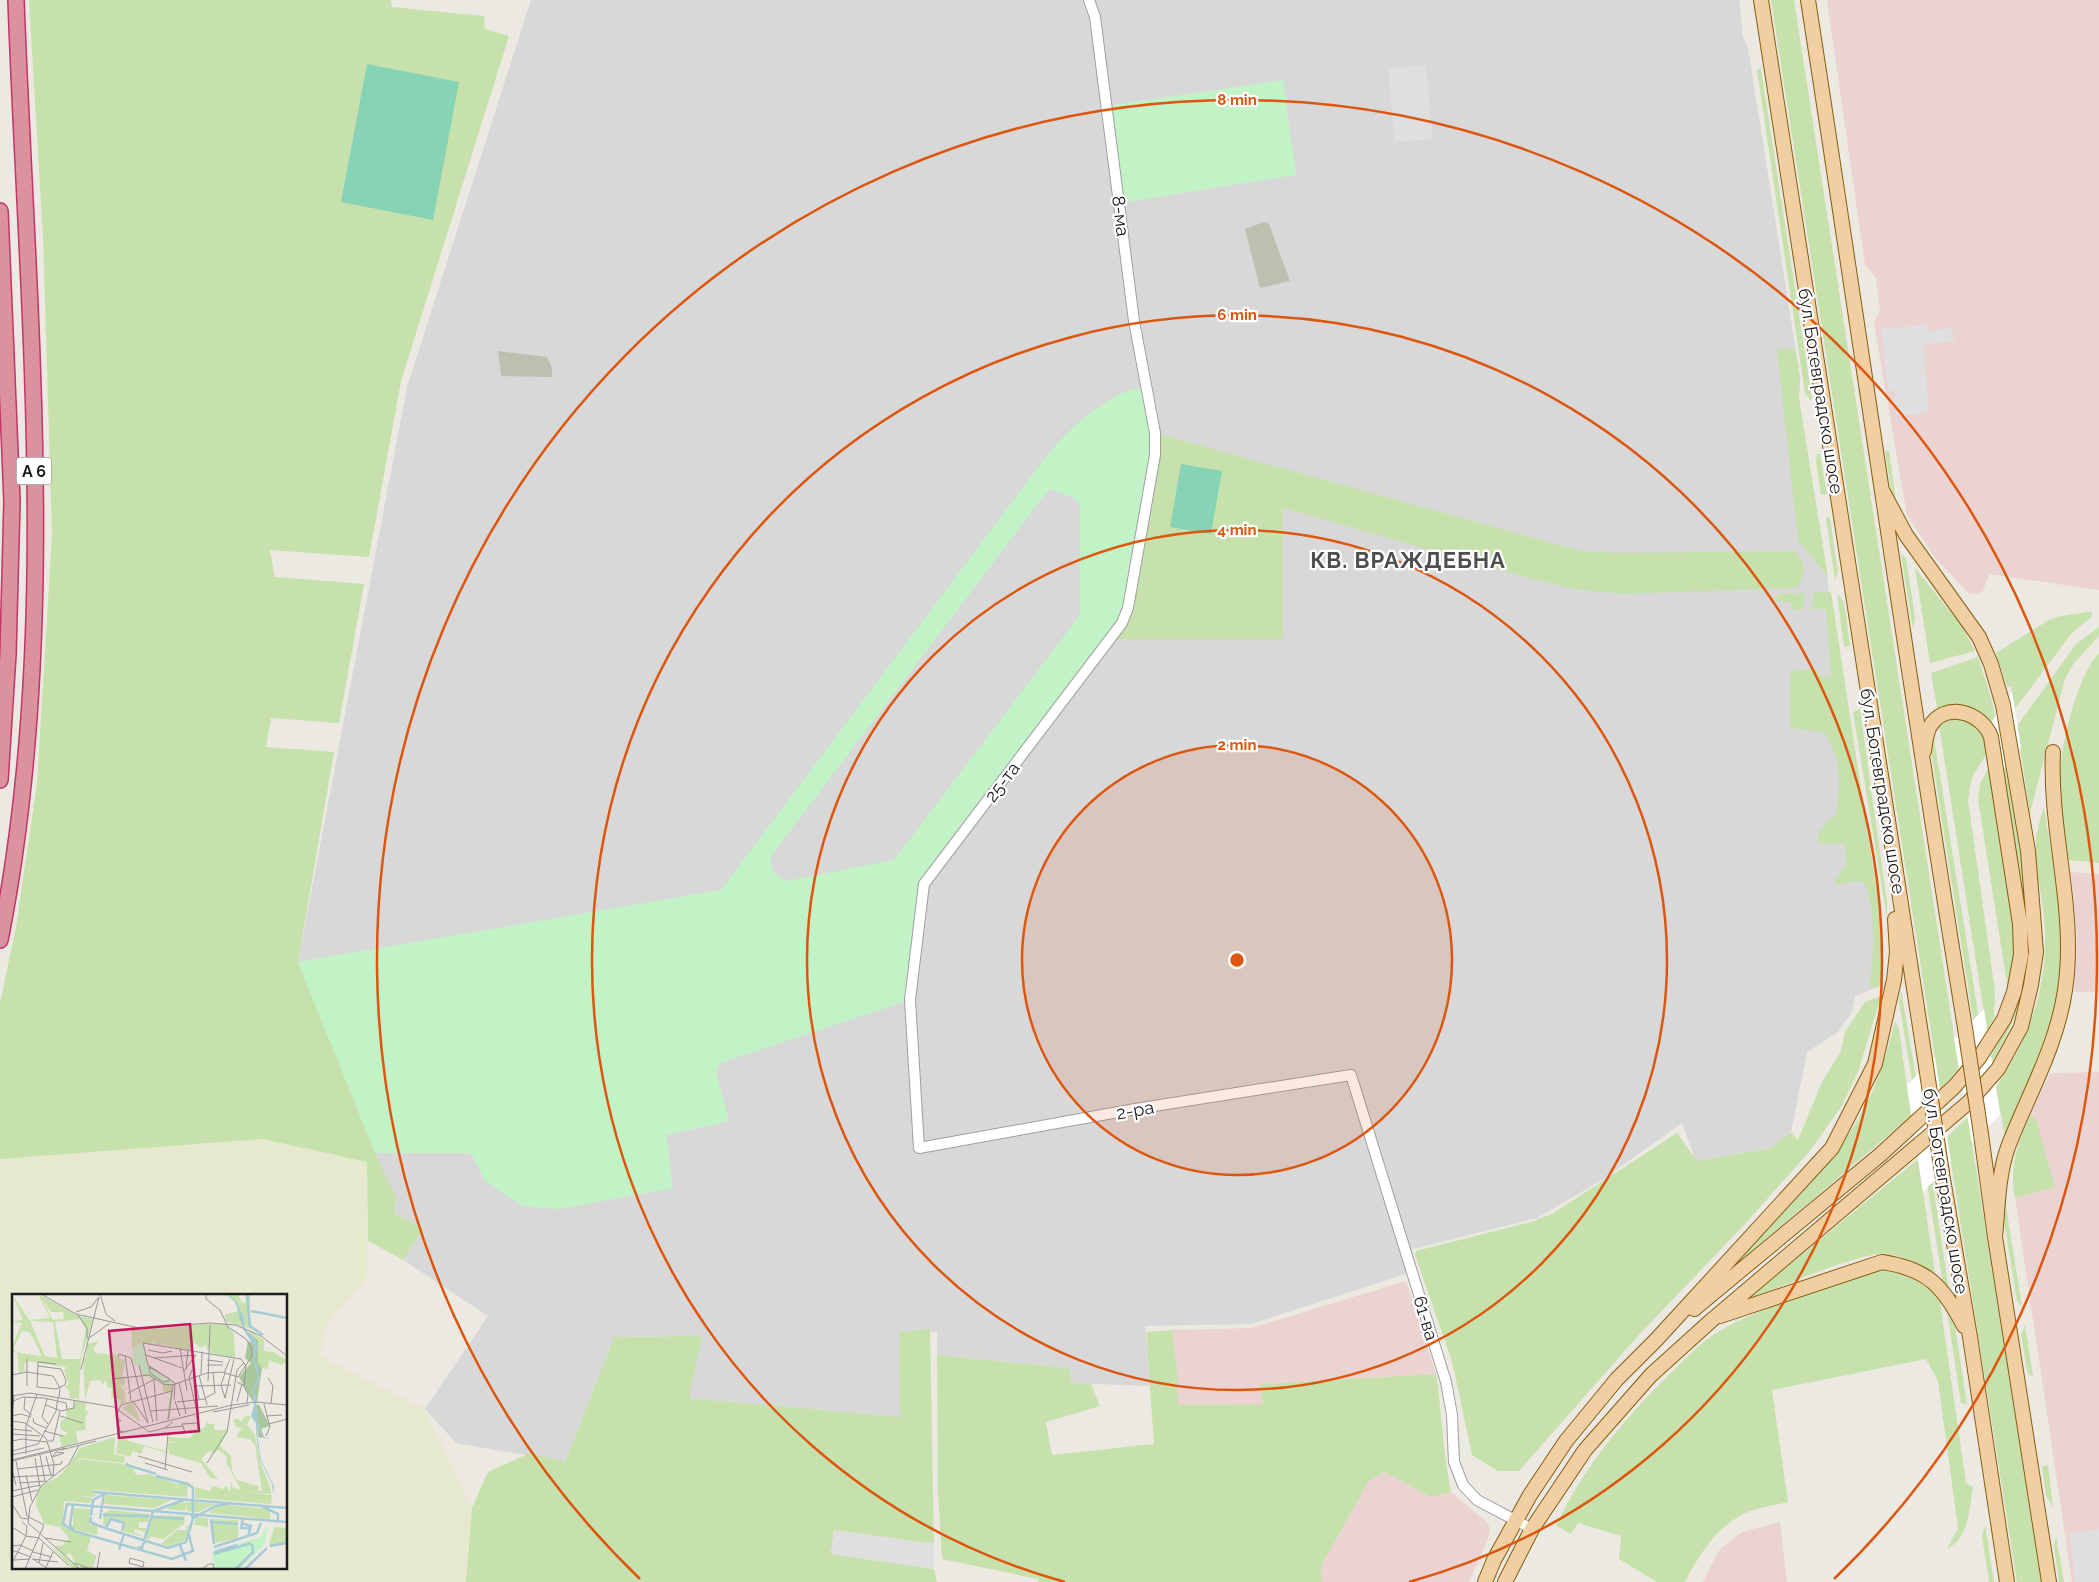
<svg xmlns="http://www.w3.org/2000/svg" width="2099" height="1582" font-family="Raleway,sans-serif">
<rect width="100%" height="100%" fill="#ece9e2"/>
<path fill="#d9d8d8" d="M531 0H1739L1743 37 1748 48 1800 377 1799 399 1882 926V983L1878 987 1855 996 1852 1012 1838 1032 1807 1052 1791 1133 1770 1148 1696 1161 1682 1123 1602 1180 1537 1218 1405 1251 1412 1272 1251 1324 1145 1326 1150 1386 1072 1383 1069 1368 937 1355V1332H899L900 1417 688 1398 702 1336 614 1337 565 1462 456 1443 425 1409 488 1316 403 1260 424 1229 395 1214 396 1197 375 1153 298 962 407 387Z"/>
<path fill="#ebd3d2" d="M1827 0H2099V590L1989 574 1983 591 1976 594 1968 593 1935 558 1907 515 1874 323 1880 310 1876 278 1865 265Z
M2071 872 2099 874V992H2074L2077 937Z
M2099 1072V1582H2072L2015 1198 2054 1187 2036 1119 2030 1116 2050 1073Z
M1406 1281 1436 1374 1260 1384 1263 1404 1177 1405V1368L1172 1330 1251 1328Z
M1384 1472 1431 1497 1451 1492 1487 1522 1490 1529 1488 1539 1469 1582H1322L1321 1566 1369 1481Z
M1780 1522 1787 1582H1703L1720 1549 1742 1532Z"/>
<path fill="#bfbfaf" d="M1264 222 1269 224 1290 281 1260 288 1245 229Z
M498 351 547 357 552 368V377L501 376Z"/>
<path fill="#e7e9cf" fill-rule="evenodd" d="M263 1139 367 1162V1278L325 1327 320 1356 425 1409 472 1508 466 1582H0V1159ZM14 1296H286V1568H14Z"/>
<path fill="#c6e1ac" d="M29 0H391L392 7 484 16 485 29 509 36 401 381 369 557 270 550 275 577 364 584 339 723 271 718 266 747 334 752 298 962 375 1153 396 1197 395 1214 424 1229 403 1260 368 1241 367 1162 263 1139 0 1159V1003L16 927 37 783 52 536 43 237Z
M1771 0H1794L1959 1068 1940 1090Z
M1761 69 1812 398 1811 401 1805 393 1757 70Z
M1777 349H1795L1800 377 1799 399 1828 577 1798 540Z
M1155 433 1581 551 1622 553 1795 551C1806 563 1806 575 1797 588L1622 594 1575 589 1524 577 1283 508V639H1111Z
M1885 451H1889L1897 509 1892 496Z
M1817 454H1820L1827 494 1821 495 1816 462Z
M1827 516 1830 518 1838 572 1835 580 1826 519Z
M1901 554 1906 558 1915 617 1913 629Z
M1915 568 1961 625 1975 651 1930 663Z
M1814 592H1831L1882 926V983L1878 987H1869C1874 955 1877 913 1864 882L1855 881 1835 885V880L1846 865 1845 844 1818 843C1818 827 1825 824 1836 815 1841 784 1842 759 1824 732L1790 728 1791 671 1816 669 1822 677 1831 678 1826 609H1812Z
M1804 593V609L1791 610V602H1776L1778 594Z
M1837 593 1844 602 1850 646 1844 647Z
M2088 612H2092L2091 617 2071 634 2015 709 2011 687 2007 686 1996 653 2049 620 2060 616Z
M2099 627V636L2074 663 2065 679 2030 813 2017 726 2076 644Z
M2099 653V863L2069 860C2064 837 2059 815 2059 791 2058 757 2075 678 2099 653Z
M1978 657 1992 701 1998 730 1995 732C1980 703 1966 706 1938 713L1931 673Z
M1860 709 1887 902V918L1853 712Z
M1958 718C1980 722 1983 733 1987 753L1972 777 1968 800 1995 991 1994 1017 1987 1032 1939 725Z
M1933 732 1982 1037 1977 1044 1930 744Z
M2002 749C2014 822 2035 905 2025 979 2020 1009 2007 1037 1991 1063L1990 1058 2013 1013 2021 980 1999 752Z
M1989 767 2013 912 2014 956 2007 984 1978 799 1980 784Z
M2044 807C2052 861 2064 918 2060 973 2055 1030 2026 1084 2005 1136L1996 1087C2029 1039 2047 990 2045 931 2044 903 2034 866 2036 840 2037 829 2041 817 2044 807Z
M1901 990 1921 1107 1917 1110 1899 1002Z
M1881 996 1859 1069 1843 1104 1809 1152 1744 1225 1637 1337 1519 1471H1498L1472 1455 1452 1361 1415 1255 1416 1251 1531 1222 1552 1214 1677 1133 1697 1161 1770 1148 1791 1133 1798 1140 1822 1082 1841 1051 1845 1032 1865 1002Z
M1895 1021 1899 1029 1911 1116 1735 1265C1780 1215 1833 1167 1865 1107 1879 1080 1888 1051 1895 1021Z
M2030 1116 2036 1119 2055 1187 2015 1198C2009 1166 2017 1145 2030 1116Z
M1968 1117 1972 1143 2041 1582H2017L1947 1137Z
M1928 1152 1949 1290 1943 1284 1923 1157Z
M1918 1159 1935 1273C1920 1264 1905 1257 1888 1254 1863 1250 1777 1289 1748 1299Z
M2002 1182 2022 1306 2017 1301 2001 1203Z
M1880 1270C1906 1273 1925 1280 1940 1302L1966 1483 1973 1487C1969 1510 1969 1538 1947 1549L1958 1528 1938 1381 1926 1359 1772 1390 1788 1502C1776 1505 1762 1507 1750 1511 1718 1524 1700 1553 1685 1582H1657L1619 1559 1621 1536 1578 1523 1571 1534 1556 1526C1584 1465 1630 1412 1677 1367 1690 1354 1705 1339 1721 1330 1770 1303 1827 1288 1880 1270Z
M1946 1305 1955 1327 1967 1404 1961 1403Z
M2025 1325 2033 1376 2029 1375 2027 1370 2021 1334Z
M930 1329 934 1544 834 1530 831 1554 934 1569 937 1582H466L472 1508 488 1472 530 1453 565 1462 614 1337 702 1336 689 1398 900 1417 899 1332Z
M1172 1330 1177 1368 1178 1405 1263 1404 1260 1384 1436 1374C1442 1414 1443 1453 1451 1492L1431 1497 1384 1472 1369 1481 1321 1566 1322 1582H1038V1579L942 1559 938 1493 937 1355 1069 1368 1072 1383 1091 1384 1100 1406 1046 1422 1052 1455 1154 1444 1146 1332Z
M2048 1465 2053 1507 2046 1496 2042 1466Z
M1985 1525 1994 1582H1989L1982 1537Z
M2056 1536 2064 1582H2059L2054 1546Z"/>
<path fill="#c2f3c6" fill-rule="evenodd" d="M1283 80 1296 175 1119 203 1107 106Z
M1147 389 1155 433 1128 608 924 884 910 1000 720 1063 716 1072 729 1121 666 1135 673 1188 559 1209 522 1206 485 1181 471 1153H375L298 962 721 890 1048 454C1070 429 1096 403 1128 391 1133 388 1141 389 1147 389ZM1049 489 1073 497 1080 507V615L894 860 787 881C774 874 769 871 771 856Z"/>
<path fill="#87d3b6" d="M367 64 459 82 433 220 341 202Z
M1181 464 1222 471 1211 534 1170 527Z"/>
<path fill="#dfdfdf" d="M1426 65 1433 139 1395 142 1388 69Z
M1927 325 1929 331 1952 328 1954 341 1923 344 1929 413 1897 416 1894 389 1888 390 1881 329Z
M2099 1529V1582H2075L2070 1534Z
M834 1530 934 1544V1569L831 1554Z"/>
<path fill="#fff" d="M2012 692 2021 747 1992 785 1984 733Z
M1984 1009 2000 1115 1972 1143 1954 1039Z
M1935 1057 1951 1164 1923 1192 1907 1085Z"/>
<g fill="none" stroke-linecap="round" stroke-linejoin="round">
<defs>
<path id="minor" d="M1089 0 1095 17 1134 321 1155 433V455L1128 608 1122 623 924 884 910 1000 919 1148 1135 1109 1351 1075 1446 1382 1452 1415 1454 1462 1463 1485 1477 1500 1532 1529"/>
<path id="major" d="M1761 0 1926 1066
M1808 0C1861 342 1909 686 1965 1028
M1981 1134 1995 1237 2049 1582
M1942 1173 1970 1337 2007 1582
M1995 1237C1998 1207 1998 1175 2008 1147 2028 1095 2057 1046 2065 990 2077 911 2049 832 2053 752
M1694 1309 1880 1155 1954 1087 1979 1058 2004 1019 2014 992 2021 955 2020 924 1991 737C1982 712 1944 700 1929 728 1926 735 1925 744 1924 751
M1720 1316 1882 1262C1928 1269 1943 1286 1964 1326
M1485 1582 1494 1560 1530 1495 1566 1441 1617 1379 1656 1340 1832 1148 1875 1064 1894 980 1897 952 1895 919
M1505 1582 1532 1529 1585 1450 1651 1375 1713 1319 1969 1102 1998 1069 2021 1027 2031 985 2036 952 2028 851 2003 705 1991 664 1979 637 1906 535 1883 492"/>
<path id="highway" d="M0 211 12 501 8 654 0 780
M0 940C61 634 27 310 16 0"/>
</defs>
<use href="#minor" stroke="#9f9f9f" stroke-width="12"/>
<use href="#major" stroke="#845d0f" stroke-width="16"/>
<use href="#highway" stroke="#c33566" stroke-width="18"/>
<use href="#minor" stroke="#fff" stroke-width="10"/>
<use href="#major" stroke="#f1cfa2" stroke-width="14"/>
<use href="#highway" stroke="#dc919f" stroke-width="15"/>
<defs>
<path id="major-bridge" d="M1965 1028 1981 1134
M1926 1066 1942 1173"/>
</defs>
<use href="#major-bridge" stroke="#845d0f" stroke-width="16" stroke-linecap="butt"/>
<use href="#major-bridge" stroke="#f1cfa2" stroke-width="14"/>
</g>
<circle cx="1237" cy="960" r="215" fill="#de560d" fill-opacity=".12"/>
<g fill="none" stroke="#de560d" stroke-width="2.5">
<circle cx="1237" cy="960" r="215"/>
<circle cx="1237" cy="960" r="430"/>
<path d="M1065 1582A645 645 0 1 1 1409 1582"/>
<path d="M640 1579A860 860 0 1 1 1834 1579"/>
</g>
<g text-anchor="middle" dominant-baseline="central" stroke-width="4.5" stroke-linejoin="round" paint-order="stroke">
<rect fill="#fff" stroke="#5f5f5f" stroke-width="1" x="16.5" y="457.5" width="35" height="27" rx="4"/>
<g font-size="16" font-weight="bold" fill="#1b1b1b">
<text x="34" y="471">A 6</text>
</g>
<g font-size="18" fill="#1b1b1b" stroke="#fff">
<text transform="translate(1121 216) rotate(83)">8-ма</text>
<text transform="translate(1821 391) rotate(81)">бул. Ботевградско шосе</text>
<text transform="translate(1002 782) rotate(-53)">25-та</text>
<text transform="translate(1883 791) rotate(81)">бул. Ботевградско шосе</text>
<text transform="translate(1135 1110) rotate(-10)">2-ра</text>
<text transform="translate(1946 1191) rotate(81)">бул. Ботевградско шосе</text>
<text transform="translate(1426 1318) rotate(73)">61-ва</text>
</g>
<g font-size="22" font-weight="bold" letter-spacing="1" fill="#4e4e4e" stroke="#fff">
<text x="1408" y="560">КВ. ВРАЖДЕБНА</text>
</g>
</g>
<g transform="translate(12 1294)">
<rect width="275" height="275" fill="#ece9e2"/>
<path d="M0 0 17 26 38 24 26 0 66 22 81 25 69 64 67 105 57 104 58 97 53 93 57 90 52 76 54 73 15 67 12 71 13 77 7 79 5 57 0 59V53L10 29 0 27 11 26ZM29 4 39 18H51L52 25 41 26ZM68 25 74 35 68 65H50L43 28ZM18 27 41 28 45 64 33 62ZM10 37 18 38 30 62 8 59 1 55ZM212 0H226L230 9 235 8 233 0H238V31L252 41 232 32 231 24 229 16 225 8 221 5 223 7 227 14 230 24 231 32 215 28 212 21 227 17 221 6ZM189 30H214L222 40 223 64 197 58 199 55 195 56 194 51 188 54 184 49 180 50 178 56 151 51V46L150 51 143 50 141 47V50L130 49 116 56 120 53 119 33 151 35ZM238 37 252 46V57L261 58 273 65 274 61 275 67 270 71 257 66 256 75 250 74 246 68V50L236 39ZM87 47 81 55 83 59 103 61 113 67 110 82 114 83 112 92 109 90 110 95 115 94 112 96 114 109 108 110 109 106 99 103 100 94 95 93 94 86 90 91 89 86 78 87 73 106 71 64H74L75 50ZM150 89 161 91 158 124 182 120 156 124V126L136 130 127 127 110 114 121 108 128 127 136 130 155 126 158 98H151ZM62 107 74 109 73 117H77L73 124 74 136 64 137 66 148 50 153 47 142 56 140 49 135 48 128 55 124 54 116 62 114ZM233 122H239L235 131 243 141 248 168 259 195V200L225 197 260 201 259 210 183 204V193L198 197 201 192 211 195 214 192 218 197 219 186 220 193 229 196 214 168 215 162 206 156 202 160 197 157 189 165 206 185 198 184 189 169 157 160 156 149H167L156 148 157 143 178 144 182 139 189 138 187 135 192 134 196 127V130H203L202 136H216L208 152 219 162 220 177 225 186 246 192V197H250L243 151 238 145 224 143 230 134 224 133 221 126 226 124 229 128ZM103 143 102 160 113 163 112 169 67 164 63 169 68 165 111 170 122 175 124 181 136 180 165 190 166 197V188L176 190 175 203 82 196V200H87L81 203 59 201 80 204 78 209 52 207 51 232 79 243 75 257 85 262 80 275H70L66 270 67 275H61L38 252 61 269H63L58 259 53 262 42 252 51 251 57 244 48 233 32 230 24 211 25 201 29 192 46 183 58 170 68 154ZM109 145 154 157V152L156 159 132 152 129 160 121 157 118 163 104 159 106 146ZM94 201 160 206 142 214 92 210ZM181 208 180 218 175 217V210L173 217 154 215 163 209ZM182 208 204 210 186 218H182ZM216 211 253 215 258 217V225L198 219 202 214ZM61 214 78 215 77 230 86 231 85 241 61 235ZM92 216V219L98 216 138 220 136 228H127V234H134L133 238 123 235 122 238 132 243 110 237 113 229 97 224 95 232 91 231ZM141 221 173 222 172 230 151 245 137 242 139 243 136 246 134 242ZM184 223 196 224V233L182 231ZM201 225 226 226V244L204 249 200 235ZM175 232H178L173 246 157 252 149 250 165 236H174ZM262 233 275 234V248L257 252Z" fill="#c6e1ac" fill-rule="evenodd"/>
<path d="M238 41 246 46V68L250 74 245 108 242 101 241 108 227 83 239 69 233 64 236 47 241 49ZM244 111H247L258 132 249 135 252 144 246 143 245 128 240 122Z" fill="#a8c79b"/>
<path d="M130 49 136 71 163 90H152L131 81 127 71 120 69 121 54ZM256 231 253 250 228 275H202L200 258 248 243Z" fill="#c2f3c6"/>
<path d="M214 0 221 4 225 8 231 22 233 35 244 46 246 55 242 66 245 69 248 86 241 98 244 103 246 129 248 132 252 143 258 145 252 144 245 130V140L249 166 262 192 261 200 260 190 248 166 244 140V130L239 122 242 112 240 96 246 84 241 66 242 52 231 35 223 7Z" fill="#a7cbd5"/>
<path fill="none" stroke="#a7cbd5" stroke-width="2.5" d="M235 0 238 32 251 41M239 17 275 24M114 169 115 171 144 180M82 198 275 214M61 211 58 231 62 237 160 265 181 257 177 241M247 211 266 220V227M179 220 181 224 204 212 219 209M91 221 137 222M79 222 81 206 94 199M79 223 78 228 90 233 156 254 174 248 181 224V194L176 190 144 182M140 223 172 225M88 225 92 200M199 225 202 250M231 225 229 234H238M200 228 226 230M229 229 239 232 236 242M94 234 99 225 112 229 110 237M62 237 51 230 55 210 275 228M168 251 174 267M258 252 275 249M126 253 130 254 141 217 175 205M202 253 245 239 249 229M107 256 112 240M202 258 225 251M202 260 239 249M224 275 241 258 240 250M233 275 255 254"/>
<path fill="none" stroke="#989792" stroke-width="1" d="M29 0 64 20 127 34 198 29 224 31 249 42 275 62M88 0 94 20 103 27M194 0V5L208 16 216 33 234 45 239 53 240 62 226 83M64 18 79 13 87 3M66 21 75 34V45M77 44 98 29M168 54 175 97M136 56 151 59 160 57M113 61 119 107M134 61 170 74M106 63 107 60 119 64 136 129M142 64 184 61M15 65V92M195 66 211 68M127 71 141 128M195 71H211M137 73 158 85 157 87 151 88 138 79ZM69 75 87 3M174 75 176 56M180 76 177 84 185 118M172 77 184 61M212 79 218 65M189 80 190 59M0 81 15 78 41 82 48 94 47 103M187 81 195 111M256 84 261 92 259 109M101 85 137 81 151 90 160 91 195 79 210 78 226 83M183 85 187 105M142 86 145 127M196 87 198 31M225 88 231 91 236 100 235 109M167 89 174 120M184 92 219 91M232 92 234 72M25 93 44 95 53 91 54 86 49 75 26 72M25 93 26 68 44 70M116 99 143 85M0 102 18 99 102 113 137 138 153 134 161 128M13 103 12 115 20 121M193 104 203 99 201 78M213 104 222 65M213 104 209 91 213 79M35 105 30 123 36 130M162 106 163 89 136 71 131 49 229 65 234 72M2 107 10 103 32 104 54 109 55 115M121 107 136 129M163 107 168 122M165 108 194 105M225 108 230 90M252 110 258 133 254 142M34 111 49 117 62 114V107M139 117 206 112M201 118 237 111M0 121 2 102M0 122 9 120 19 123M48 122 71 129M254 122 270 121M21 124 22 129 34 134M156 126 161 91M0 127 13 129 34 144 42 170 41 183M257 130 275 125M154 134 171 132M0 135 20 137M32 137 51 142M112 138 108 137 106 128 109 127 104 122 109 111 160 97M173 138 170 130 186 129M0 140 28 142M156 140 187 137 185 123M0 147 10 145 35 148M36 147H41L48 117M67 151 57 170 29 192 18 213 16 229 68 275M49 156 84 147M0 157 26 150 44 117 46 104M14 160V132L25 100M0 161 32 154M28 161 33 187M34 162 39 181M126 162 180 178M40 163 52 159 44 158 41 162M23 164 28 193M0 166 220 111 244 108 275 111M0 167 54 154M4 167 15 222 32 231 13 275M133 169 156 176M195 169 215 138 225 76 232 69M5 175 49 170 50 167M153 175 156 140M0 176 4 191M14 181 20 207M0 183 41 181M7 189 34 187M0 197 28 191M0 203 26 196M0 210 9 224 16 225M10 228 15 232 14 241M0 233 14 242 27 244 57 272M33 244 59 248M1 252 8 251 21 257M0 256 19 263M21 258 40 263M118 264 132 268 131 273 117 269ZM20 265 46 268M21 265 36 275M2 266 18 265M0 269 14 242M27 269 31 249M63 269 78 275M34 273 41 258M85 275 88 258M190 275 197 270H201L202 275"/>
<path fill="#c2185b" fill-opacity="0.15" stroke="#c2185b" stroke-width="2.5" d="M178 30 187 137 107 144 97 37Z"/>
<rect width="275" height="275" fill="none" stroke="#1b1b1b" stroke-width="2.5"/>
</g>
<circle cx="1237" cy="960" r="8" fill="#de560d" stroke="#fff" stroke-width="2.5"/>
<g font-size="15" text-anchor="middle" font-weight="bold" fill="#de560d" stroke="#fff" stroke-width="4.5" stroke-linejoin="round" paint-order="stroke">
<text x="1237" y="105">8 min</text>
<text x="1237" y="320">6 min</text>
<text x="1237" y="535">4 min</text>
<text x="1237" y="750">2 min</text>
</g>
</svg>
